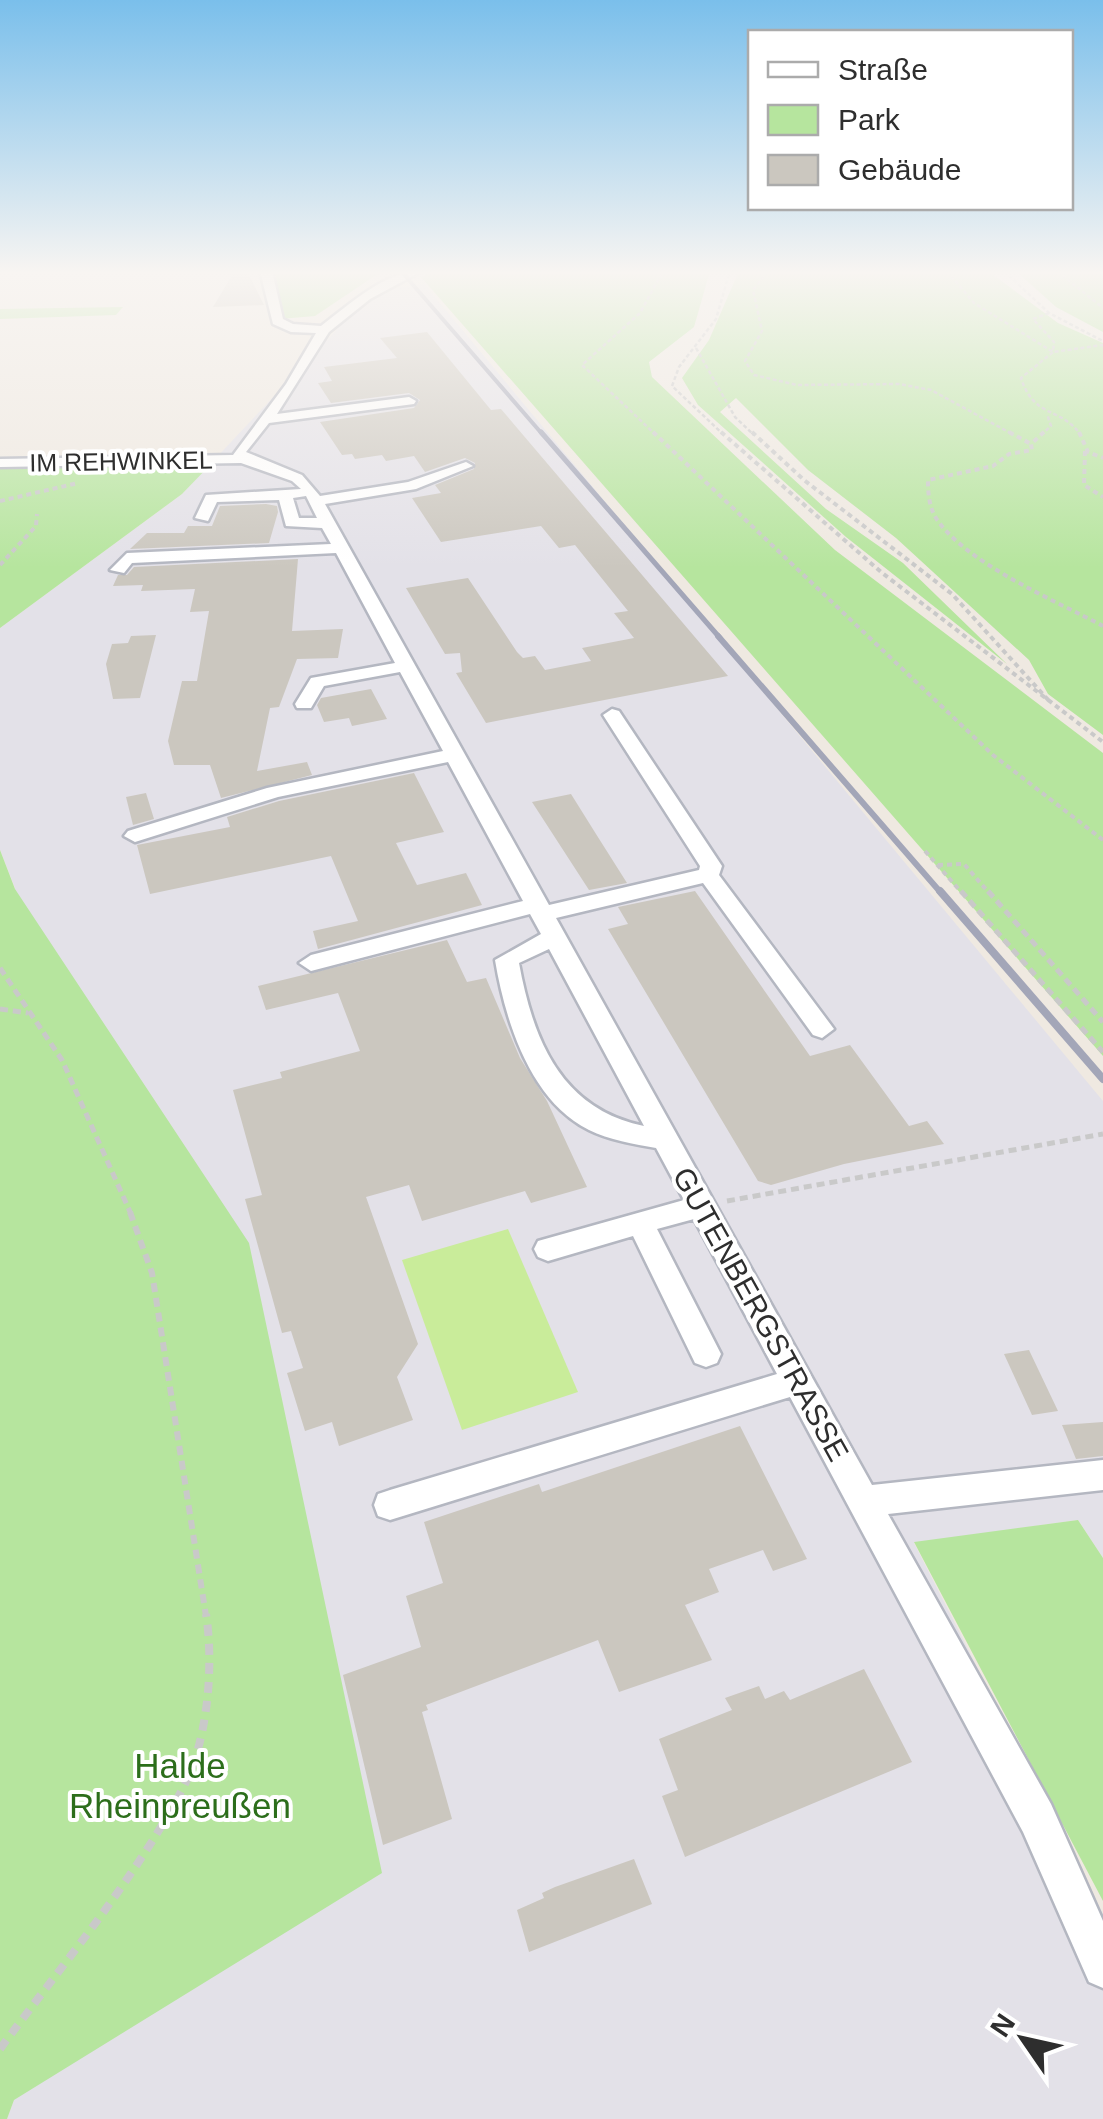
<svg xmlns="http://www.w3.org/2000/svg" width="1103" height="2119" font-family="Helvetica,sans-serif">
<rect width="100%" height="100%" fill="#efe9e1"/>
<path fill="#e3e1e8" d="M425 285 1103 1101V1558L1078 1520 914 1543 1103 1914V2119H7L14 2100 15 888 0 850V628L182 494 360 305 399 287Z"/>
<path fill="#b6e59e" d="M268 271H382L315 316 280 319Z
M434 271H710L694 327 649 362 652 377 835 550 1103 753V1056L421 277Z
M739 271H988L1058 323 1103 343V735L1048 694 1029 660 896 538 808 470 736 398 720 412 826 509 903 563 1007 664 846 537 698 405 682 378 709 340Z
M1016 271H1103V332L1056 307Z
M123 307 116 315 0 319V309Z
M212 463 182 494 0 628V466Z
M0 850 15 889 249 1243 382 1873 14 2100 7 2119H0Z
M1078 1520 1103 1558V1901L914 1542Z"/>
<path fill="#c9ec9a" d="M508 1229 578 1392 462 1430 402 1260Z"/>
<path fill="#cbc7bf" d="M247 271 264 305 213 307 231 277 229 273Z
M427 332 491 410 501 409 728 676 486 723 456 673 462 672 460 653 445 654 406 588 468 578 517 652 523 658 535 656 545 670 591 661 582 648 634 638 614 613 628 611 575 545 559 548 541 526 441 542 412 498 441 493 435 485 474 469 475 463 465 458 425 472 414 456 386 461 382 455 355 459 352 454 342 455 320 422 414 408 420 400 409 393 331 403 318 383 332 381 324 367 397 358 380 338Z
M266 504 277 506 278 512 269 543 130 549 147 533H184L188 526H212L220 506Z
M298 559 292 631 343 629 338 658 297 659 279 707 270 708 257 771 307 762 312 775 221 798 210 765H174L168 741 182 681H197L209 611 190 612 195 589 141 591 143 585 113 586 118 575H127L134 567Z
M156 635 140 698 113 699 106 664 112 644 128 643 131 636Z
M371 689 387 719 352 726 349 718 324 722 317 705 321 698Z
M414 773 444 832 396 843 417 885 466 873 482 905 318 949 313 931 358 921 331 856 150 894 137 845 230 827 227 817 279 801Z
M146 793 154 819 133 825 126 797Z
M571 794 596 834 627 883 589 890 532 802Z
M695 891 810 1056 850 1045 909 1126 927 1121 944 1144 844 1164 771 1185 758 1181 608 929 628 924 618 907Z
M447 940 467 982 486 978 520 1058 547 1101 587 1187 531 1203 525 1191 422 1221 409 1185 366 1197 418 1344 397 1377 413 1420 339 1446 332 1422 305 1431 287 1373 303 1368 291 1331 282 1333 245 1199 262 1195 233 1090 282 1078 280 1072 360 1051 338 993 266 1010 258 986Z
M1029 1350 1058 1411 1032 1415 1004 1354Z
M1103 1422V1456L1076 1459 1062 1425Z
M740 1426 807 1559 773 1571 763 1550 709 1569 719 1592 685 1605 712 1660 619 1692 598 1640 426 1705 428 1710 422 1712 452 1819 383 1845 343 1675 421 1647 406 1596 443 1583 424 1522 539 1484 542 1492Z
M864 1669 912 1762 685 1857 662 1796 678 1790 659 1739 732 1710 725 1698 759 1686 765 1699 784 1691 790 1700Z
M634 1859 652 1904 529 1952 517 1910 544 1898 542 1893 555 1887Z"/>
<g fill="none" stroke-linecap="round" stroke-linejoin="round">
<defs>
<path id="minor" d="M260 271H272L283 319 293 324 321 326C350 304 385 271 422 271L370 299 329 332 277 414 409 397 416 401 414 404 269 423 246 452 302 475 320 496 408 482 466 462 473 466 416 489 325 504 549 905 699 870 700 866 603 715 612 709 619 711 722 866 719 875 834 1029 822 1038 813 1035 703 883 556 918 872 1485 1103 1460V1490L888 1514 1051 1804 1103 1921V1988L1089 1982 1023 1832 790 1397 390 1520 378 1516 374 1505 378 1494 390 1490 777 1374 694 1219 657 1229 721 1354 717 1363 706 1367 695 1363 633 1236 548 1261 538 1257 534 1249 538 1241 684 1200 656 1148C634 1144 609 1140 589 1130 530 1101 505 1020 495 960L541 934 530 914 311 971 299 963 311 955 523 901 448 762 278 797 135 842 124 836 128 831 267 788 443 751 400 672 324 686 311 708H297L295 704 311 678 395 663 336 553 132 563 124 573 110 570 127 553 331 544 322 528 286 526 279 500 217 502 208 521 195 518 206 495 301 489 292 481 241 463 0 467V459L233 455 286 384 316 333 291 332 273 324ZM306 496 317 518H299L293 498ZM549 949 644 1126C561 1109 533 1040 519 963Z"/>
</defs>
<use href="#minor" stroke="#b4b7c1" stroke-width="5"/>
<path stroke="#c9c9c9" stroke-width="2.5" stroke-dasharray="4 2.5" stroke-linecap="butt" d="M768 271 753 290 762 331 745 361 754 375 797 385 899 384 931 390 1014 435
M947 271 974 303 1053 352 1103 345
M1004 271 1049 313 1103 341
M1057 271 1103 308
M1049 313 1033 319 1054 342 1053 352 1021 378C1034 419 1060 406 1081 435
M696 348 735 417 754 435
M656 435 582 365 640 313 663 271
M724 435 672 386 679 367 716 319 730 271
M1041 435 1051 426 1047 414"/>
<path stroke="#c9c9c9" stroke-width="4" stroke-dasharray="5 4" stroke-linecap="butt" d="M653 432 993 755 1103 840
M721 432 881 572 1103 742
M752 432 804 480 952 594 1050 702
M1009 432 1031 444
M1044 432 1031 444 1032 450 1009 454 993 466 928 480C928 493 929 507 936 518 965 563 1056 601 1103 626
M1079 432 1088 452 1103 458
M1085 451 1084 485 1103 497
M0 501 78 483
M0 565 36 526 37 514
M925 851 963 894
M938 865 964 864 990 894"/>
<path stroke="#c9c9c9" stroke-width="5" stroke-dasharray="8 5" stroke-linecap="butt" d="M961 891 1103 1052
M988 891 1103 1022
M0 968 62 1060 131 1214
M0 1009 28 1013
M727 1201 1103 1134"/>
<path stroke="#c9c9c9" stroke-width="6" stroke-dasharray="9 6" stroke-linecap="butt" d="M130 1212 152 1273 206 1616"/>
<path stroke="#c9c9c9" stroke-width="8" stroke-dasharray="11 8" stroke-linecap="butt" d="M0 2049C61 1966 137 1877 184 1786 208 1739 214 1665 206 1614"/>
<use href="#minor" fill="#fff" fill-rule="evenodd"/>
<path stroke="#a3a6b8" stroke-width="4" d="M401 271 543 435"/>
<path stroke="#a3a6b8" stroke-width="5" d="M541 432 720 638"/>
<path stroke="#a3a6b8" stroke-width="6" d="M718 636 942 894"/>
<path stroke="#a3a6b8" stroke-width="8" d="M940 891 1103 1079"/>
</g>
<linearGradient id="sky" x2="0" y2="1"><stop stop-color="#7abfeb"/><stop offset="0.48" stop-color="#f8f5f2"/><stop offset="1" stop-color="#f8f5f2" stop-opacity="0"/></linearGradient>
<rect width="1103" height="568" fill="url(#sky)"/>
<g text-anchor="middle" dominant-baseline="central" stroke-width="8" stroke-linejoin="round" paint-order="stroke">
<g font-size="25" fill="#2e2e2e" stroke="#fff">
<text transform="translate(121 461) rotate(-1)">IM REHWINKEL</text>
</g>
<g font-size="30" fill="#2e2e2e" stroke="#fff">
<text transform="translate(761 1314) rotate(61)">GUTENBERGSTRASSE</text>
</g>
<g font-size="35" fill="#2c6e1b" stroke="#fff">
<text x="180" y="1765">Halde<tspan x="180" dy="40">Rheinpreußen</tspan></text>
</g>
</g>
<rect x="748" y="30" width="325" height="180" fill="#ffffff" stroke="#ababab" stroke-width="2.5"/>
<rect x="768" y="62" width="50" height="15" fill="#ffffff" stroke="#ababab" stroke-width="2.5"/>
<text x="838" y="80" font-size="30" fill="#2e2e2e">Straße</text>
<rect x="768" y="105" width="50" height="30" fill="#b6e59e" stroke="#ababab" stroke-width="2.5"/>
<text x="838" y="130" font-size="30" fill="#2e2e2e">Park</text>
<rect x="768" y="155" width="50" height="30" fill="#cbc7bf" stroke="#ababab" stroke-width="2.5"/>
<text x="838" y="180" font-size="30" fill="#2e2e2e">Gebäude</text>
<g transform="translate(1023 2039) rotate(304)" stroke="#ffffff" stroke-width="8" paint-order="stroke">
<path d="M0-8L18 38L0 25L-18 38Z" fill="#2e2e2e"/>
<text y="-15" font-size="28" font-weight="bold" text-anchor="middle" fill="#2e2e2e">N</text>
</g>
</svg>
